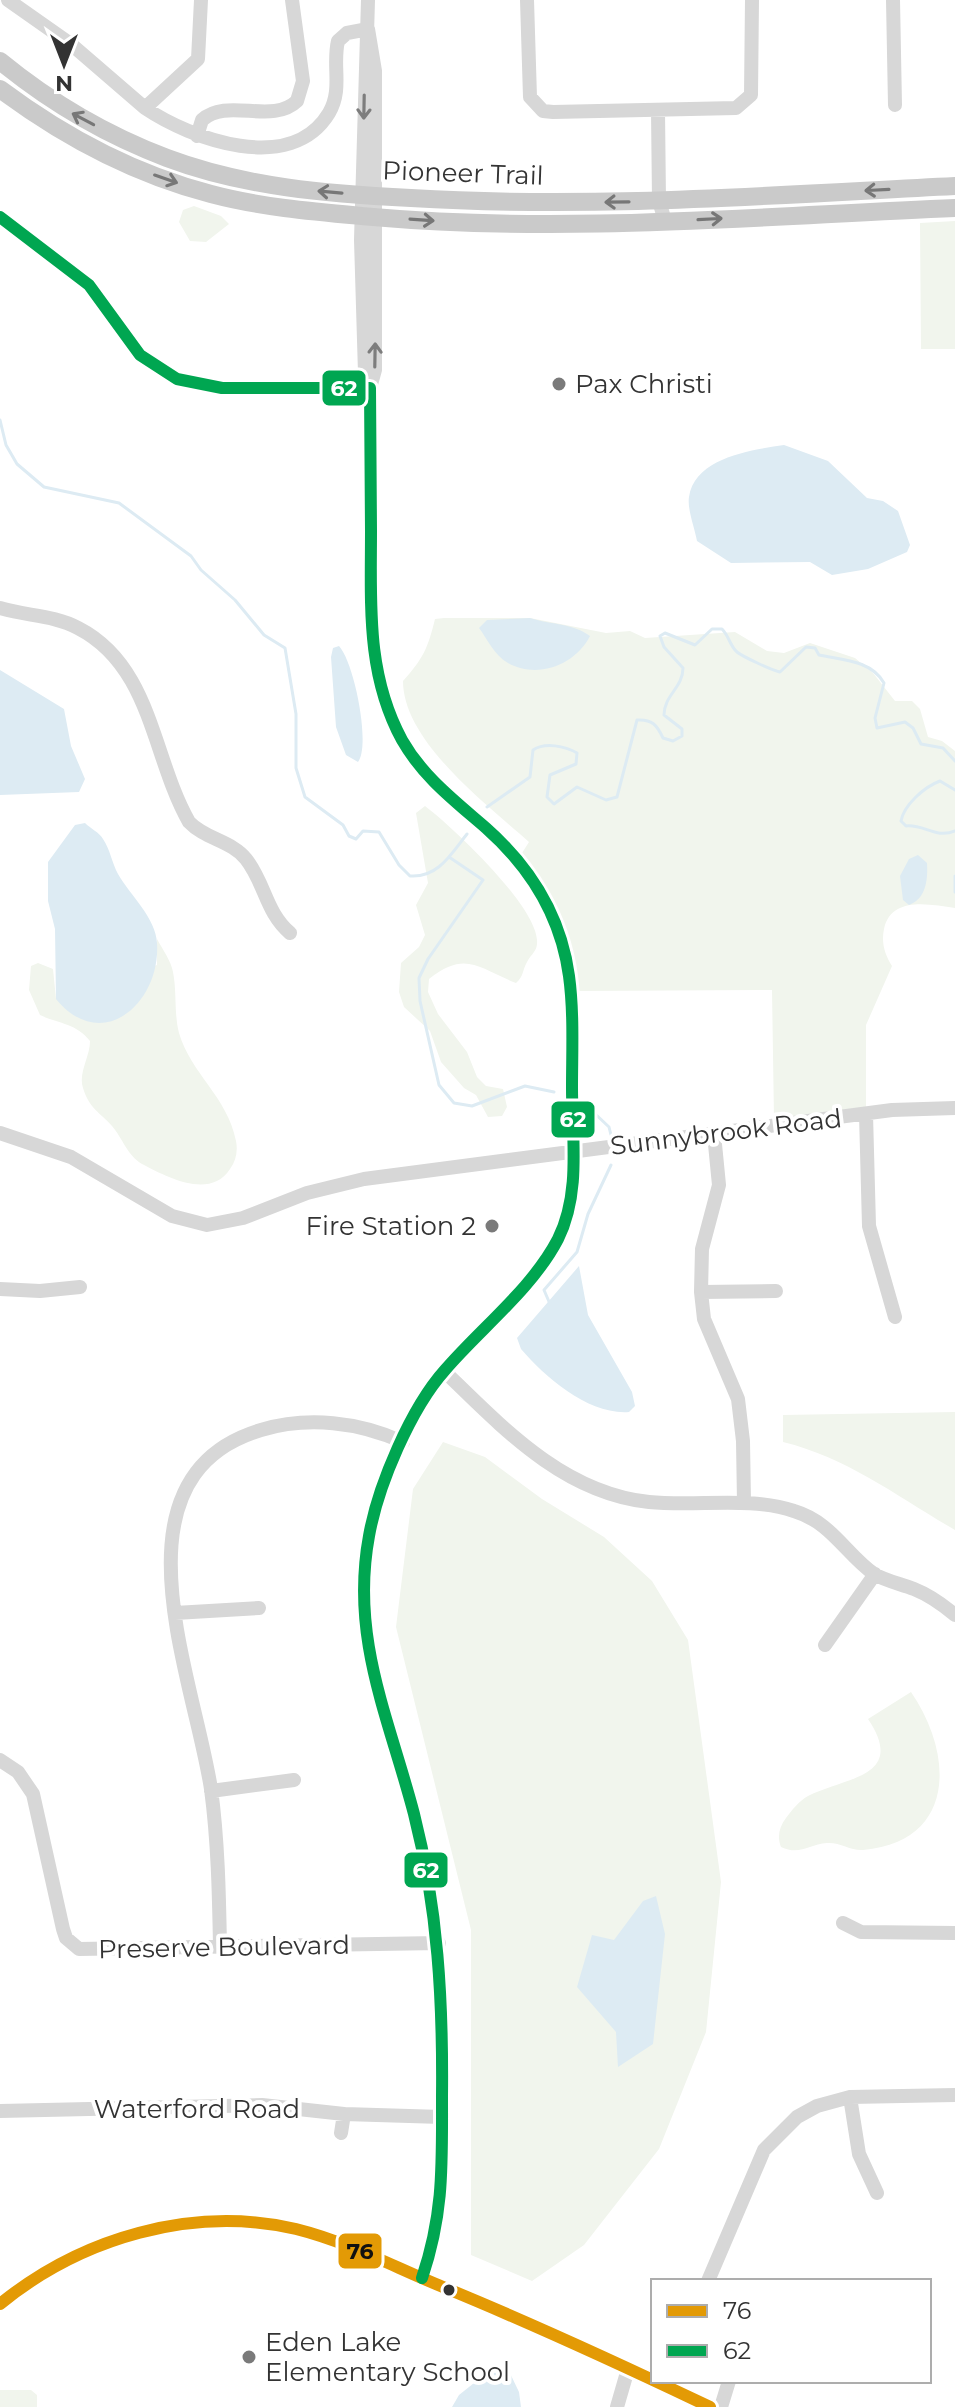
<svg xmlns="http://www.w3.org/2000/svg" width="955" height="2407" font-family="Montserrat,sans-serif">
<rect width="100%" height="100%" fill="#fff"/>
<path fill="#f1f5ed" d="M194 206 221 216 229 224 206 242 190 241 179 222 183 210Z
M955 221V349H921L920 223Z
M444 618H530L606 633 630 631 645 638 735 632 767 651 784 653 810 643 855 658 873 673 895 701H912L920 709 928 737 942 741 955 751V908C929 904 891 896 884 929 881 943 885 955 892 966L866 1025V1107L774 1119 772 990 579 991C573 939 556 893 522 853L529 842C489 806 403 742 403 681 423 659 428 648 435 619Z
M425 806C454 828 535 905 537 940 538 951 532 953 527 962 522 971 524 976 516 983 478 968 466 950 429 979L428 992 438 1014 467 1052 477 1077 486 1086 503 1089 507 1107 502 1116 488 1117 476 1095 464 1088 441 1062 430 1031 404 1007 399 992 401 963 419 947 425 935 416 905 428 883 416 813Z
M157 939C163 950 171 961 173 972 177 992 174 1014 179 1033 191 1074 227 1096 236 1141 238 1151 236 1161 230 1169 210 1200 167 1177 142 1164 127 1155 123 1139 112 1126 100 1112 90 1110 83 1088 78 1073 90 1057 90 1041 76 1023 59 1024 40 1015L29 990 31 966 38 963 53 969 56 999 157 965Z
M955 1412V1530C898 1497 848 1458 783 1442V1415Z
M443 1442 485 1457 542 1499 604 1537 652 1581 688 1640 721 1882 706 2032 659 2149 584 2245 532 2281 471 2255V1930L396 1627 413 1489Z
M911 1692C955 1756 955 1842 863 1850 851 1851 840 1842 827 1843 809 1844 800 1856 781 1847 777 1837 779 1827 786 1818 792 1810 799 1801 808 1796 846 1777 907 1777 868 1719Z
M0 2390H31L37 2395V2407H0Z"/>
<path fill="#ddebf3" d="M784 445 828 461 867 498 883 501 898 511 910 545 907 552 868 569 832 575 810 562 731 563 697 541C695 529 687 509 689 497 695 457 752 450 784 445Z
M530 618C552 625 572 623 590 636 576 664 538 680 508 663 494 655 488 640 479 628L487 620Z
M339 646C354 662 371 745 358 762L346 755 336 727 331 657 333 648Z
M0 670 64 709 71 746 85 779 79 792 0 795Z
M85 823C90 828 100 833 103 839 110 849 112 863 118 874 130 895 156 918 157 943 161 1003 102 1055 56 999L55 929 48 901V862L75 825Z
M918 855 927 863C928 880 926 899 909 905L903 900 900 876 909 859Z
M579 1266 588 1315 632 1392 635 1406 629 1412C589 1415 546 1378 521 1349L517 1338Z
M656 1896 665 1934 653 2044 618 2067 616 2032 577 1987 592 1935 614 1940 643 1901Z
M494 2367 508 2369 519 2392 521 2407H452L459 2395Z"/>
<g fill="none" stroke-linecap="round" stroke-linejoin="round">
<path stroke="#ddebf3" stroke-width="3" d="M0 420 6 445 17 464 44 487 119 503 191 556 201 570 235 600 264 635 285 648 296 714V768L305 797 343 825 349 836 356 839 363 831 379 832 399 865 410 876C438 878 451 854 467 834
M955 790 940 781C924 787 904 805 901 821L906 826C924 824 936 839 955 831
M487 807 530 777 533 750C545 742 565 746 577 753L576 764 550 775 547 797 554 804 577 787 606 800 617 797 637 720C652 719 657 725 663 738L673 741 682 736V729L664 715C664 695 683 688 683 668L664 647 660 636 665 633 695 645 712 629H722C729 636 730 646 737 652 743 657 774 671 780 672L806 647 815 648 819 655C842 660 871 660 884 683L875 718 877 728 905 722 913 728 921 744 943 748 955 761
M449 857 483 880 428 959 419 978 420 1001 439 1085 454 1103 472 1106 525 1086 554 1092
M955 876V892
M589 1108 609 1127 612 1139
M550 1304 544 1290 577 1252 588 1214 611 1165"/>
<path stroke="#d7d7d7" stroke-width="14" d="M8 0 72 45 145 108 198 59 201 0
M368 0 361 240 365 373 370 388 375 370V71L368 29
M527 0 530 97 543 111 553 112 736 108 751 95 752 0
M893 0 895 105
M145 108C191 139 291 176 329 113 343 89 332 66 338 41L347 33 368 29
M658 111 659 201 665 221
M197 136 202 120C227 97 272 125 297 101L303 81 292 0
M0 217 89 285 140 355 177 379 222 388H370C370 436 371 483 371 531 371 604 366 674 402 740 423 777 455 801 486 828 530 867 561 917 569 976 574 1013 572 1051 572 1088 572 1138 581 1193 558 1239 532 1289 481 1328 445 1370 411 1408 378 1485 369 1536 350 1638 389 1718 414 1814 438 1908 443 2001 442 2097 442 2165 444 2213 422 2278
M0 608C26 616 54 615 78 628 152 666 152 757 189 822 205 839 232 841 246 859 265 883 266 913 290 933
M866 1114 869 1226 895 1317
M0 1133 71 1157 172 1216 207 1225 243 1218 307 1193 364 1179 892 1110 955 1108
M714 1134 719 1185 702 1249 701 1292 704 1319 738 1399 743 1441 744 1503
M0 1289 40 1291 80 1287
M701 1292 776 1291
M444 1371C502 1427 563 1493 649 1502 697 1507 748 1496 794 1511 831 1522 845 1553 874 1574 886 1581 901 1584 914 1589 929 1595 942 1604 955 1615
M175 1613 259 1608
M825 1645 875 1574
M0 1760 18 1772 33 1794 63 1929 66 1938 79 1949 439 1943
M211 1791 294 1780
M843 1923 861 1932 955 1933
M220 1946C219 1894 218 1841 211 1789 194 1677 106 1476 261 1430 308 1416 359 1422 403 1442
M850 2097 859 2154 877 2193
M0 2111 262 2105 344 2114 442 2117
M341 2133 344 2114
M708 2281 764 2150 797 2117 817 2106 850 2097 955 2095
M0 2304C81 2238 192 2205 296 2229 348 2242 394 2267 443 2287 533 2324 622 2365 710 2407
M617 2407 628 2369
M721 2407 729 2381"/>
<path stroke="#cacaca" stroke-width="18" d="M0 61C50 102 106 135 167 158 244 187 328 194 411 198 592 209 774 195 955 186
M0 89C63 136 134 174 211 194 264 208 318 212 373 217 566 234 761 216 955 208"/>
<defs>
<path id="bus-1" d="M0 2304C81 2238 192 2205 296 2229 348 2242 394 2267 443 2287 533 2324 622 2365 710 2407"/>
<path id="bus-2" d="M0 217 89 285 140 355 177 379 222 388H370C370 436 371 483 371 531 371 604 366 674 402 740 423 777 455 801 486 828 530 867 561 917 569 976 574 1013 572 1051 572 1088 572 1138 581 1193 558 1239 532 1289 481 1328 445 1370 411 1408 378 1485 369 1536 350 1638 389 1718 414 1814 438 1908 443 2001 442 2097 442 2165 444 2213 422 2278"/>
</defs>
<use href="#bus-1" stroke="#fff" stroke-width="18"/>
<use href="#bus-2" stroke="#fff" stroke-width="18"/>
<use href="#bus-1" stroke="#e39a05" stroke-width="12"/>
<use href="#bus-2" stroke="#00a651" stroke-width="12"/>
</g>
<defs><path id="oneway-shaft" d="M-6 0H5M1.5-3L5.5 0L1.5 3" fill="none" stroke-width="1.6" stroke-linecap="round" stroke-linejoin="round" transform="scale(2)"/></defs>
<g stroke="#7d7d7d">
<use href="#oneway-shaft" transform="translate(364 107) rotate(91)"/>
<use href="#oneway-shaft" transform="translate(375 355) rotate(-89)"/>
</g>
<g stroke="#777">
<use href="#oneway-shaft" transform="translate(83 119) rotate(-152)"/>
<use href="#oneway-shaft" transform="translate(166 179) rotate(19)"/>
<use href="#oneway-shaft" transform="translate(877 190) rotate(177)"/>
<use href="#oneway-shaft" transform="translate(330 192) rotate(-175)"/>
<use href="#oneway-shaft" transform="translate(617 202) rotate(179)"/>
<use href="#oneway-shaft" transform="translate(710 219) rotate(-3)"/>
<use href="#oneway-shaft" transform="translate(422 220) rotate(4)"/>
</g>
<g fill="#7a7a7a" stroke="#fff" stroke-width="3">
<circle cx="559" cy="384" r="8"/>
<circle cx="492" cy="1226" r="8"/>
<circle cx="249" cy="2357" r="8"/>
</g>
<circle fill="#333" stroke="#fff" stroke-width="3" cx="449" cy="2290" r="7"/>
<g text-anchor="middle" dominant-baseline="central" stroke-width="8" stroke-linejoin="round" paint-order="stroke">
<g font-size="26" fill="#333" stroke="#fff">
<text transform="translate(463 173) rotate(2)">Pioneer Trail</text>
<text transform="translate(726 1132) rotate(-7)">Sunnybrook Road</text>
<text transform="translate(224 1947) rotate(-1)">Preserve Boulevard</text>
<text x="197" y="2109">Waterford Road</text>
</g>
<g font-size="26" fill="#333" stroke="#fff" text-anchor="start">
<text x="575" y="384">Pax Christi</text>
<text x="476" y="1226" text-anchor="end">Fire Station 2</text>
<text x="265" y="2342">Eden Lake<tspan x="265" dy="30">Elementary School</tspan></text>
</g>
</g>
<g stroke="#fff" stroke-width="3">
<rect x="321" y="369" width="46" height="38" rx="8" fill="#00a651"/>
<rect x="550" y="1100" width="46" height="39" rx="8" fill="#00a651"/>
<rect x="403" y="1851" width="46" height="38" rx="8" fill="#00a651"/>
<rect x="337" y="2232" width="46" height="38" rx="8" fill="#e39a05"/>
</g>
<g font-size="22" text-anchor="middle" font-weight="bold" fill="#fff">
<text x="344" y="396">62</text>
<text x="573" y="1127">62</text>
<text x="426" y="1878">62</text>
</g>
<g font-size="22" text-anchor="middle" font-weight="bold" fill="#111">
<text x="360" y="2259">76</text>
</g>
<rect x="651" y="2279" width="280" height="104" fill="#ffffff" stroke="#adadad" stroke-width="2"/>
<rect x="667" y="2305" width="40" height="12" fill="#e39a05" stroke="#adadad" stroke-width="2"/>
<text x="723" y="2319" font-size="24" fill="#333333">76</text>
<rect x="667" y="2345" width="40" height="12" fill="#00a651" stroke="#adadad" stroke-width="2"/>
<text x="723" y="2359" font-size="24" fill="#333333">62</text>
<g transform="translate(64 64) rotate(180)" stroke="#ffffff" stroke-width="6" paint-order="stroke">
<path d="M0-6L14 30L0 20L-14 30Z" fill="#333333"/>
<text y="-12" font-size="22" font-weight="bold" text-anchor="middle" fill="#333333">N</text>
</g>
</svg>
